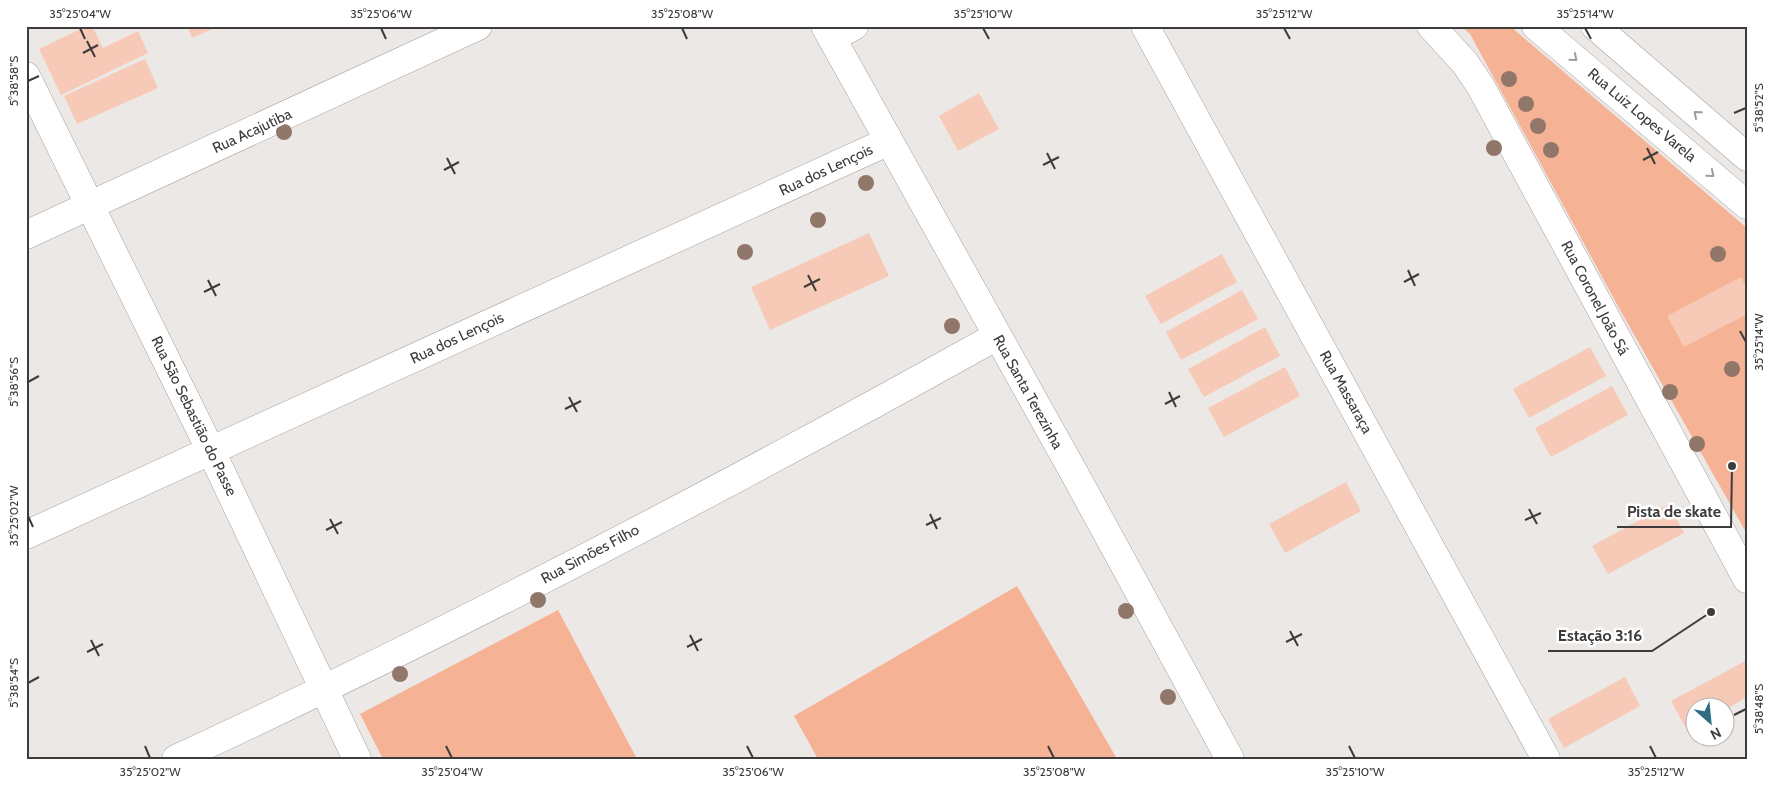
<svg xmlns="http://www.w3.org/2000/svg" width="1773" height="785" font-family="Cabin,sans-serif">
<rect width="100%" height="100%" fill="#ebe8e6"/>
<path fill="#f6b295" d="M1461 26H1510L1747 228V534L1619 308 1470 34Z
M1017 586 1117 759H818L794 716Z
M558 610 637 759H383L360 714Z"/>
<path fill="#f7cab7" d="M87 26H92L103 48 138 31 148 53 61 95 39 49Z
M187 26H219L192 38Z
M145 59 158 88 77 124 64 96Z
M979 93 999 129 958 151 939 116Z
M869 233 889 276 770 330 751 287Z
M1222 254 1237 282 1161 324 1145 296Z
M1741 277 1747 289V314L1684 347 1667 316Z
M1242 290 1258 319 1181 360 1166 332Z
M1265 327 1280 356 1204 397 1188 369Z
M1590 347 1606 376 1529 418 1513 389Z
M1285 367 1300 396 1224 437 1208 408Z
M1612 386 1628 415 1551 457 1535 428Z
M1346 482 1361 511 1285 553 1269 524Z
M1669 504 1684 533 1608 574 1592 546Z
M1747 660V697L1726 709 1696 708V725L1687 730 1671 701Z
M1625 677 1640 706 1564 748 1548 719Z"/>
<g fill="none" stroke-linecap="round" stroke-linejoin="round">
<defs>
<path id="minor" d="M825 26 1078 480 1230 759
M1145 26 1546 759
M1431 26 1465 63 1481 87 1747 579
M832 38 854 26
M26 76 211 451 357 759
M26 235 478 26
M26 535 889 141
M176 759C455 630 728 486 997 336"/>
<path id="secondary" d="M1536 26 1747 205
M1595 26 1747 157"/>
</defs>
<use href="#minor" stroke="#a6a3a1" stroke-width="29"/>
<use href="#secondary" stroke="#a6a3a1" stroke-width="29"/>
<use href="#minor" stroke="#fff" stroke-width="28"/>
<use href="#secondary" stroke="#fff" stroke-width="28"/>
</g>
<g fill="#91776a">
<circle cx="1509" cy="79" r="8"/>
<circle cx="1526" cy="104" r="8"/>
<circle cx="1538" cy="126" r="8"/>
<circle cx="284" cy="132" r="8"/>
<circle cx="1494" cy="148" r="8"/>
<circle cx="1551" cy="150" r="8"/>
<circle cx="866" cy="183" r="8"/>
<circle cx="818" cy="220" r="8"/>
<circle cx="745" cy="252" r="8"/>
<circle cx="1718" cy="254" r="8"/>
<circle cx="952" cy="326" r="8"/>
<circle cx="1732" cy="369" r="8"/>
<circle cx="1670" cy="392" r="8"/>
<circle cx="1697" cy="444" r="8"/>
<circle cx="538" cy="600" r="8"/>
<circle cx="1126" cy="611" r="8"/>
<circle cx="400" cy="674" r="8"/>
<circle cx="1168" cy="697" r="8"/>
</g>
<defs><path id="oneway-chevron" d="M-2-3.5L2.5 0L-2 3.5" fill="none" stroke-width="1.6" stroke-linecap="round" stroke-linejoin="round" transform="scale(1.25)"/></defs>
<g stroke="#9e9d9d">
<use href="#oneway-chevron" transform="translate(1574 58) rotate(40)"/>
<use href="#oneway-chevron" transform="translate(1697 114) rotate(-139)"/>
<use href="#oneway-chevron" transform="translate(1711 174) rotate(40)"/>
</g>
<path fill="none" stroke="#3d3b3b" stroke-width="2" d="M80 28 85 39M381 28 386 39M682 28 687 39M983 28 989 39M1284 28 1290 39M1585 28 1591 39M87 41 95 57M83 53 98 45M28 81 39 76M1734 113 1746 108M1647 148 1655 164M1047 153 1055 169M447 158 455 174M1643 160 1658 152M1043 165 1059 157M444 170 459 162M1408 270 1415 286M808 275 816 291M208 280 216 296M1404 282 1419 274M804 287 820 279M204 292 220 284M1740 331 1746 342M28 382 39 376M1169 392 1176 407M569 397 577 412M1165 404 1180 396M565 409 581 401M1529 509 1537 524M930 514 937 529M28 516 33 527M330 519 338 534M1525 520 1541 513M926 525 941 518M326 530 342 522M1290 631 1298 646M690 635 698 651M91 640 99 656M1286 642 1302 634M687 647 702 639M87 652 103 644M28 683 39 677M1734 715 1746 709M145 746 150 758M446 746 452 758M747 746 753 758M1048 746 1054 758M1349 746 1355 758M1650 746 1656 758"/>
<g text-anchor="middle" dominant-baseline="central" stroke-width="5" stroke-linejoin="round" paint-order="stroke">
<g font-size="15" fill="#3d3b3b" stroke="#fff">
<text transform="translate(1642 115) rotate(40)">Rua Luiz Lopes Varela</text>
<text transform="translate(252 131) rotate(-25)">Rua Acajutiba</text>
<text transform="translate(826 170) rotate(-25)">Rua dos Lençois</text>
<text transform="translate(1595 298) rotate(62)">Rua Coronel João Sá</text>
<text transform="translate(457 338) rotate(-25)">Rua dos Lençois</text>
<text transform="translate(1028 392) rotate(61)">Rua Santa Terezinha</text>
<text transform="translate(1346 392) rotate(61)">Rua Massaraça</text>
<text transform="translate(194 416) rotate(64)">Rua São Sebastião do Passe</text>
<text transform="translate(590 554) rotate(-28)">Rua Simões Filho</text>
</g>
</g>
<path fill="none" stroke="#3d3b3b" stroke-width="2" d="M1732 466L1731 527H1617M1711 612L1652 651H1548"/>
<g fill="#3d3b3b" stroke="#fff" stroke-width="2">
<circle cx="1732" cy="466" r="5"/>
<circle cx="1711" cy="612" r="5"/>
</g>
<g font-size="16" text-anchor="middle" font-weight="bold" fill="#3d3b3b" stroke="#fff" stroke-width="5" stroke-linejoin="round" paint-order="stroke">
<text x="1674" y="517">Pista de skate</text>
<text x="1600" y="641">Estação 3:16</text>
</g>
<rect width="1773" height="785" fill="none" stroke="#ffffff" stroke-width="55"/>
<g transform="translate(1710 722) rotate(153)"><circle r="24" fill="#ffffff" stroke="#b1b1b1"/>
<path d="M0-4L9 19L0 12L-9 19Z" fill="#2f6d83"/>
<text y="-8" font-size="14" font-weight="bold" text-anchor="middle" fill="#3d3b3b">N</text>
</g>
<rect x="28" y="28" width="1718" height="730" fill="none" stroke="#3d3b3b" stroke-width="2"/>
<g font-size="12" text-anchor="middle" fill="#3d3b3b">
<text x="80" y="18">35°25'04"W</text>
<text x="381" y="18">35°25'06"W</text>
<text x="682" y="18">35°25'08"W</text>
<text x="983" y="18">35°25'10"W</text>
<text x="1284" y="18">35°25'12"W</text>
<text x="1585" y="18">35°25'14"W</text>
<text transform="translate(14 81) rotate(-90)" y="4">5°38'58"S</text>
<text transform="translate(1759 108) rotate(-90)" y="4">5°38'52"S</text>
<text transform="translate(1759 342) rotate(-90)" y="4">35°25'14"W</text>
<text transform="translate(14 382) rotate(-90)" y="4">5°38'56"S</text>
<text transform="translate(14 516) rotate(-90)" y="4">35°25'02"W</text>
<text transform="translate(14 683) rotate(-90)" y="4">5°38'54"S</text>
<text transform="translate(1759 709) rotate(-90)" y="4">5°38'48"S</text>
<text x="150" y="776">35°25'02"W</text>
<text x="452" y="776">35°25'04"W</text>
<text x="753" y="776">35°25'06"W</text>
<text x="1054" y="776">35°25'08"W</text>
<text x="1355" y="776">35°25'10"W</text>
<text x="1656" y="776">35°25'12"W</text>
</g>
</svg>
